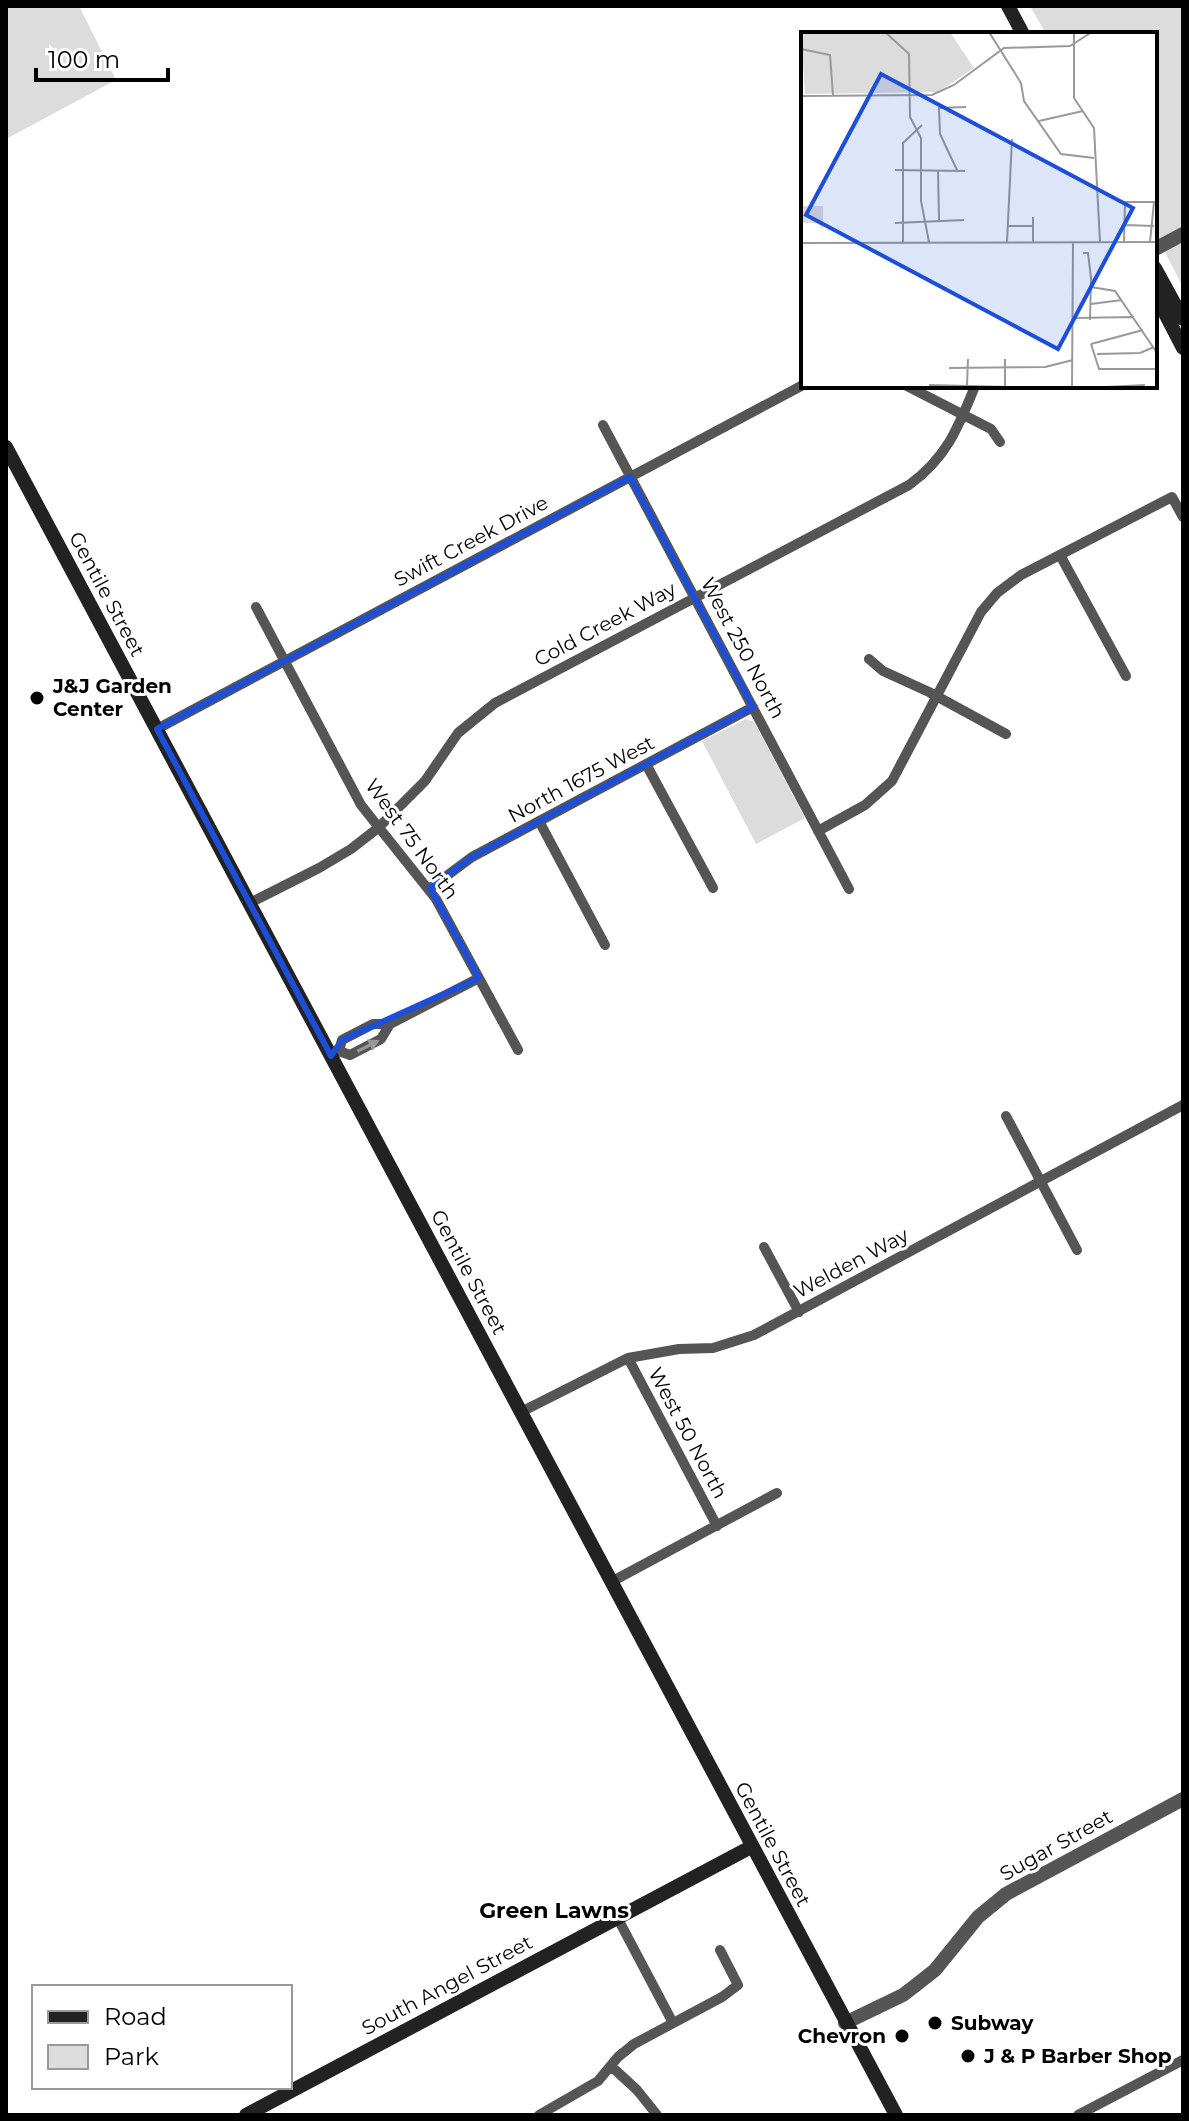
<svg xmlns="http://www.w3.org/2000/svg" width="1189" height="2121" font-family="Montserrat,sans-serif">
<rect width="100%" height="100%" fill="#fff"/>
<path fill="#dcdcdc" d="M6 6H79L116 80 6 139Z
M1030 6H1183V287L1155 233V34H1046Z
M746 719 754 722 805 818 756 844 702 741Z"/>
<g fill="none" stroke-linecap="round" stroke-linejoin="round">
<path stroke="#555" stroke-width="10" d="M907 386 991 429 1000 442
M603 425 849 889
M1060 555 1126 676
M256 607 361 805 436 899 518 1050
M869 659 883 671 929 692 1006 734
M157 729 803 385
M646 764 713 888
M539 821 605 945
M818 831 865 805 892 781 981 612 997 593 1021 575 1172 497 1183 517
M429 889 472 857 753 707
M250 903 319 868 351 849 378 828 425 781 458 733 495 703 909 485C947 457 958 428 975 386
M339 1051 350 1055 381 1039 390 1024
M331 1056 339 1051 342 1040 373 1024H390L479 978
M1006 1116 1077 1250
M764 1247 799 1312
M628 1358 717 1526
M521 1412 628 1358 679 1349 713 1348 754 1335 1183 1105
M611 1582 777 1493
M617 1917 673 2023
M611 2066 637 2090 657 2115
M539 2115 598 2081 618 2057 634 2044 722 1997 738 1985 720 1950
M1078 2115 1183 2060"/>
<path stroke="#555" stroke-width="14" d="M1155 249 1183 234
M845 2023 903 1995 916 1985 935 1970 978 1917 1006 1894 1183 1799"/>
<path stroke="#222" stroke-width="14" d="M1008 6 1023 34
M1155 268 1183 319
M1155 294 1183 348
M6 447 896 2115
M246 2115 751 1847"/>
</g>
<defs><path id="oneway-solid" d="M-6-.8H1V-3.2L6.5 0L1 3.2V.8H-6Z" transform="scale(2)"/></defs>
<use fill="#999" href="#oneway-solid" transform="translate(368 1046) rotate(-27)"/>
<path fill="none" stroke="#1d4ed8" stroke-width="6" stroke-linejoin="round" d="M630 477 753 707 472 857 430 888 479 978 342 1040 331 1056 157 729Z"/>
<g fill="#000" stroke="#fff" stroke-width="3">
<circle cx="37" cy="698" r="8"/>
<circle cx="935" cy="2023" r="8"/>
<circle cx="902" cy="2036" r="8"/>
<circle cx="968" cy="2056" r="8"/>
</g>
<g text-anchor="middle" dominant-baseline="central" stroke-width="6" stroke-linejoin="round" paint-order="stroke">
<g font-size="20" fill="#000" stroke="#fff">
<text transform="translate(471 541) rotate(-28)">Swift Creek Drive</text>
<text transform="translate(107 594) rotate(62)">Gentile Street</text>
<text transform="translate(605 624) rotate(-28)">Cold Creek Way</text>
<text transform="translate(743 648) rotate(62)">West 250 North</text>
<text transform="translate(581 779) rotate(-28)">North 1675 West</text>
<text transform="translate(412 839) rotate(54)">West 75 North</text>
<text transform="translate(851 1263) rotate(-28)">Welden Way</text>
<text transform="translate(469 1272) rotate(62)">Gentile Street</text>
<text transform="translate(688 1433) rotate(62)">West 50 North</text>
<text transform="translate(773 1844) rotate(62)">Gentile Street</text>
<text transform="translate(1056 1845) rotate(-29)">Sugar Street</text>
<text transform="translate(447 1985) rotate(-28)">South Angel Street</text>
</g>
<g font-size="20" font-weight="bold" fill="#000" stroke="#fff" text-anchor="start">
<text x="53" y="686">J&amp;J Garden<tspan x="53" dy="23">Center</tspan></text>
<text x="951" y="2023">Subway</text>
<text x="886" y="2036" text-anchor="end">Chevron</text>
<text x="984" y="2056">J &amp; P Barber Shop</text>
</g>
<g font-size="22" font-weight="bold" fill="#000" stroke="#fff">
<text x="554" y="1910">Green Lawns</text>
</g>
</g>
<g transform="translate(801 32)">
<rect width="356" height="356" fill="#fff"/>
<path d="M0 0H149L173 36 137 60 4 62ZM0 174H22V197L16 191H0Z" fill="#dcdcdc"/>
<path fill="none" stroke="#999" stroke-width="2" d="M84 0 108 22 109 85 120 106V169L128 210M188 0 220 51 223 69 260 122 293 126M273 0V66L293 96 299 210M0 17 29 23 32 64M0 64 131 63 153 53 203 16 269 14 291 0M238 89 282 79M94 138 164 139M137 138 138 188M156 138 139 102 138 76 165 75M232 185V210M94 191 163 188M324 193 353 194M206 194H232M206 210 211 107M323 210 324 170H353L349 210M0 211 356 210M102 211V111L121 93M282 221H287L290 246 289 288M290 255 314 259 356 321M290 272 321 268M272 286 333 285M290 312 298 337H356M290 312 342 298M296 322 339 321 353 315M204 327V355M148 336 244 335 272 328M128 353 253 356M166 353 167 327M271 356 272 211M285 356 344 353"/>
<path fill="#1d4ed8" fill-opacity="0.15" stroke="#1d4ed8" stroke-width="4" d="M80 42 332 176 257 317 5 183Z"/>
<rect width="356" height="356" fill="none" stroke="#000" stroke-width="4"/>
</g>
<rect width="1189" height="2121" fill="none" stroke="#000000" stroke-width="16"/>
<rect x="32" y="1985" width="260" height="104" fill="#ffffff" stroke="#999999" stroke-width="2"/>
<rect x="48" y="2011" width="40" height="12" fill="#222222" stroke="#999999" stroke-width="2"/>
<text x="104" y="2025" font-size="24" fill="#000000">Road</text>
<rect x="48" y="2045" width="40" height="24" fill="#dcdcdc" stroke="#999999" stroke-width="2"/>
<text x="104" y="2065" font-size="24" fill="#000000">Park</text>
<path d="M36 68v12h132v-12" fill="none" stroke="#000000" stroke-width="4"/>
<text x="48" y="68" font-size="24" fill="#000000" stroke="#ffffff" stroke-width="6" paint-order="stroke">100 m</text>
</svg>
